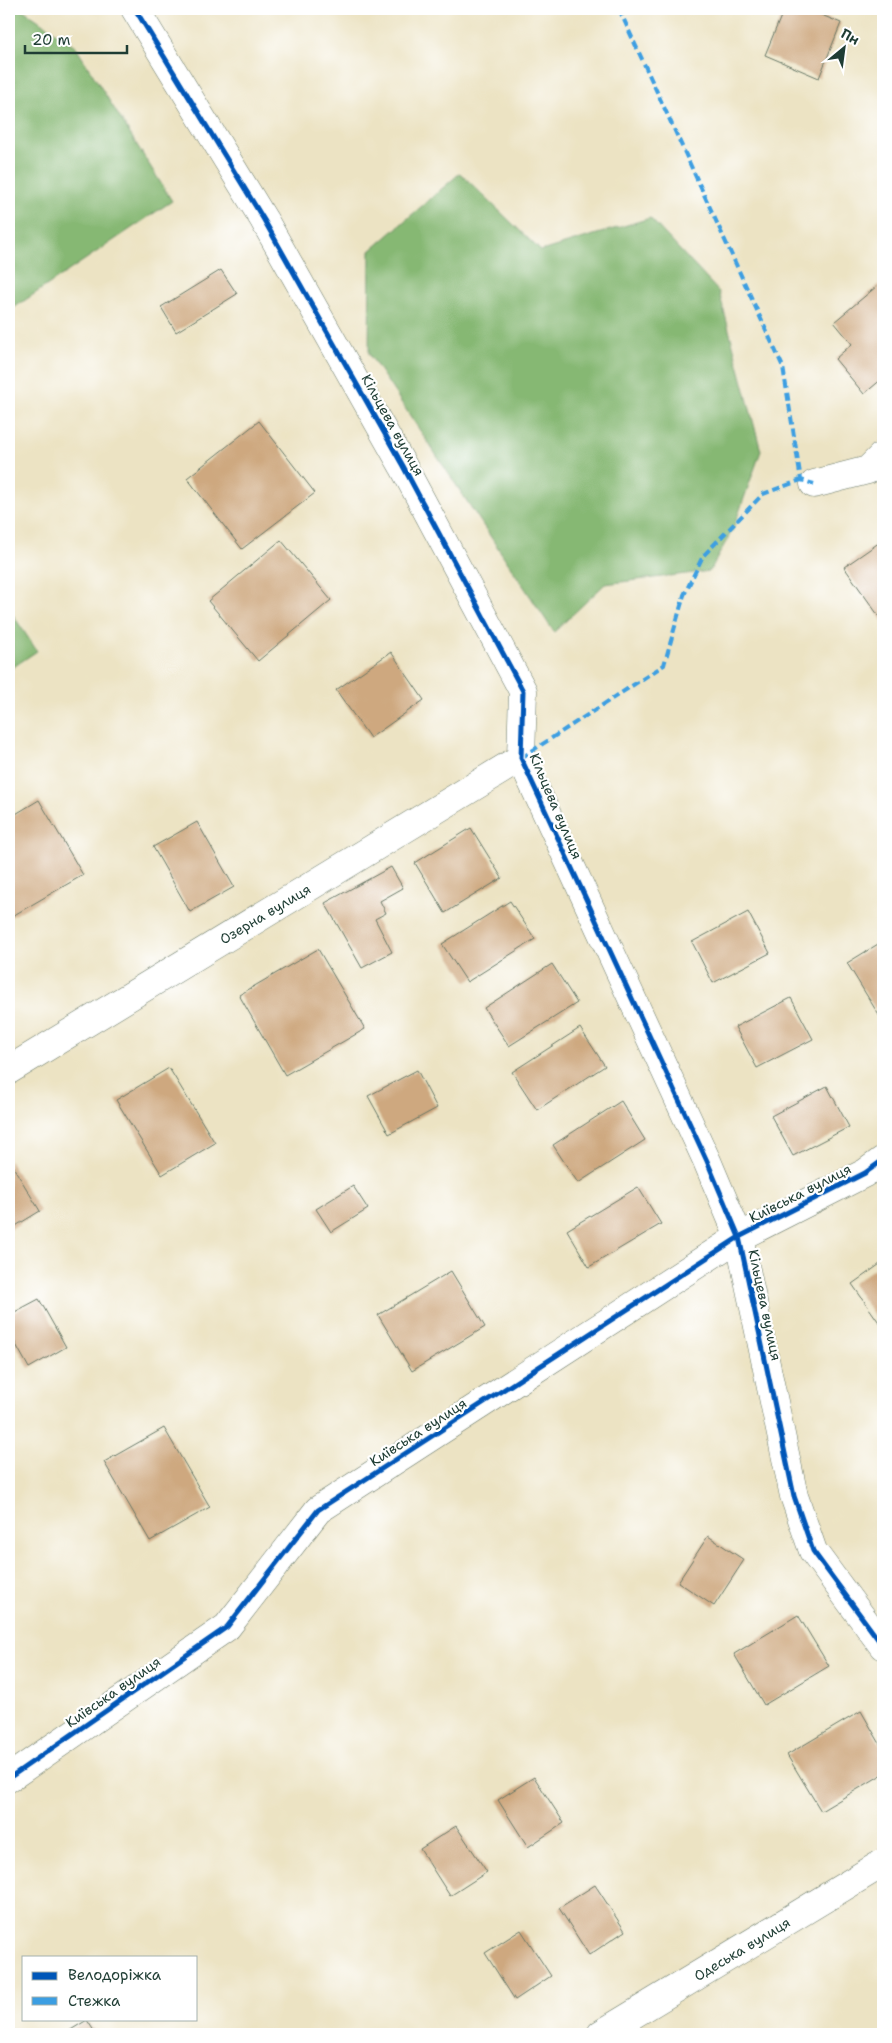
<svg xmlns="http://www.w3.org/2000/svg" width="892" height="2043" font-family="'Shantell Sans',sans-serif">
<rect width="100%" height="100%" fill="#fff"/>
<filter id="ink" filterUnits="userSpaceOnUse"><feTurbulence type="fractalNoise" baseFrequency=".02" numOctaves="2"/><feDisplacementMap in="SourceGraphic" scale="10" xChannelSelector="R" yChannelSelector="G"/><feConvolveMatrix kernelMatrix="1 2 1 2 8 2 1 2 1" color-interpolation-filters="sRGB"/></filter>
<filter id="wash" filterUnits="userSpaceOnUse"><feTurbulence type="fractalNoise" baseFrequency=".0096" numOctaves="4" result="noise"/><feDisplacementMap in="SourceGraphic" scale="20" xChannelSelector="R" yChannelSelector="G"/><feGaussianBlur stdDeviation="1.12" result="paint"/><feColorMatrix in="noise" values="0 0 0 0 0 0 0 0 0 0 0 0 0 0 0 0 0 1.4 0 .05"/><feComposite in="paint" operator="in"/></filter>
<g filter="url(#wash)">
<rect width="100%" height="100%" fill="#ece3c3"/>
<path fill="#86b873" stroke="#527a54" d="M9 9H22L75 46 172 201 9 311Z
M460 173 541 251 650 218 719 292 761 451 733 529 710 571 605 584 554 632 369 354 370 251Z
M9 609 37 651 9 670Z"/>
<g id="blocks">
<path fill="#cea87f" d="M784 9H807L841 23 819 78 765 55Z
M221 270 237 294 176 332 161 307Z
M883 281V378L864 394 835 359 852 344 834 322Z
M259 421 315 493 242 549 187 478Z
M281 540 331 600 258 661 208 601Z
M883 540V622L844 567Z
M391 652 424 700 370 738 336 690Z
M39 800 83 875 9 918V818Z
M197 822 234 887 190 912 153 847Z
M471 828 502 878 445 913 415 863Z
M391 867 403 888 380 901 386 913 375 919 392 952 362 968 325 903Z
M510 901 535 939 467 982 442 944Z
M748 912 770 953 713 983 692 942Z
M883 941V1015L880 1017 847 963Z
M318 949 365 1029 285 1075 239 995Z
M552 964 577 1003 509 1046 484 1008Z
M791 998 813 1039 757 1068 735 1027Z
M580 1028 605 1066 537 1110 512 1072Z
M169 1068 215 1143 162 1175 116 1100Z
M417 1070 437 1108 389 1134 368 1096Z
M827 1086 849 1127 793 1156 771 1116Z
M621 1101 645 1140 578 1183 553 1145Z
M9 1160 40 1211 9 1230Z
M353 1186 368 1209 331 1232 316 1209Z
M638 1187 661 1224 589 1267 567 1230Z
M883 1262V1328L852 1284Z
M451 1271 485 1327 412 1371 378 1315Z
M39 1299 66 1347 29 1368 9 1332V1315Z
M164 1428 210 1507 150 1541 104 1462Z
M708 1536 744 1560 714 1606 678 1582Z
M798 1615 829 1666 764 1705 734 1654Z
M861 1711 883 1749V1774L821 1811 787 1755Z
M534 1777 564 1823 528 1847 498 1800Z
M456 1826 487 1872 450 1896 420 1849Z
M595 1885 625 1931 589 1955 559 1908Z
M521 1930 551 1976 515 2000 485 1953Z
M87 2020 96 2034H64Z"/>
</g>
</g>
<g filter="url(#ink)">
<use href="#blocks" fill-opacity="0" stroke="#677766" stroke-width="1"/>
<g fill="none" stroke-linecap="round" stroke-linejoin="round">
<defs>
<path id="minor" d="M135 9 264 220 403 466 523 691 521 758 707 1161 739 1237 794 1496 813 1551 883 1646
M814 484 868 470 883 455
M9 1070 521 758
M9 1778 227 1627 318 1510 739 1237 865 1173 883 1160
M601 2034 883 1863"/>
</defs>
<use href="#minor" stroke="#677766" stroke-width="29"/>
<use href="#minor" stroke="#fff" stroke-width="28"/>
<path stroke="#3c9ee2" stroke-width="4" stroke-dasharray="8 4" stroke-linecap="butt" d="M619 9 783 367 801 480 814 484
M521 758 664 665 684 595 703 556 763 494 801 480"/>
<defs>
<path id="cycleway" d="M135 9 264 220 403 466 523 691 521 758 707 1161 739 1237 794 1496 813 1551 883 1646
M9 1778 227 1627 318 1510 739 1237 865 1173 883 1160"/>
</defs>
<use href="#cycleway" stroke="#fff" stroke-width="8"/>
<use href="#cycleway" stroke="#0057b8" stroke-width="5"/>
</g>
</g>
<g text-anchor="middle" dominant-baseline="central" stroke-width="4.5" stroke-linejoin="round" paint-order="stroke">
<g font-size="14" fill="#1f3d34" stroke="#fff">
<text transform="translate(393 425) rotate(61)">Кільцева вулиця</text>
<text transform="translate(556 806) rotate(67)">Кільцева вулиця</text>
<text transform="translate(265 914) rotate(-31)">Озерна вулиця</text>
<text transform="translate(800 1193) rotate(-27)">Київська вулиця</text>
<text transform="translate(765 1305) rotate(78)">Кільцева вулиця</text>
<text transform="translate(418 1432) rotate(-33)">Київська вулиця</text>
<text transform="translate(113 1692) rotate(-35)">Київська вулиця</text>
<text transform="translate(742 1949) rotate(-31)">Одеська вулиця</text>
</g>
</g>
<rect width="892" height="2043" fill="none" stroke="#fff" stroke-width="30"/>
<rect x="22" y="1956" width="175" height="65" fill="#ffffff" stroke="#a5b1ae"/>
<rect x="32" y="1972" width="25" height="8" fill="#0057b8" stroke="#a5b1ae"/>
<text x="68" y="1980" font-size="15" fill="#1f3d34">Велодоріжка</text>
<rect x="32" y="1997" width="25" height="8" fill="#3c9ee2" stroke="#a5b1ae"/>
<text x="68" y="2006" font-size="15" fill="#1f3d34">Стежка</text>
<g transform="translate(844 48) rotate(29)" stroke="#ffffff" stroke-width="4" paint-order="stroke">
<path d="M0-4L9 19L0 12L-9 19Z" fill="#1f3d34"/>
<text y="-8" font-size="14" font-weight="bold" text-anchor="middle" fill="#1f3d34">Пн</text>
</g>
<path d="M25 45v8h102v-8" fill="none" stroke="#1f3d34" stroke-width="2.5"/>
<text x="32" y="45" font-size="15" fill="#1f3d34" stroke="#ffffff" stroke-width="4" paint-order="stroke">20 m</text>
</svg>
